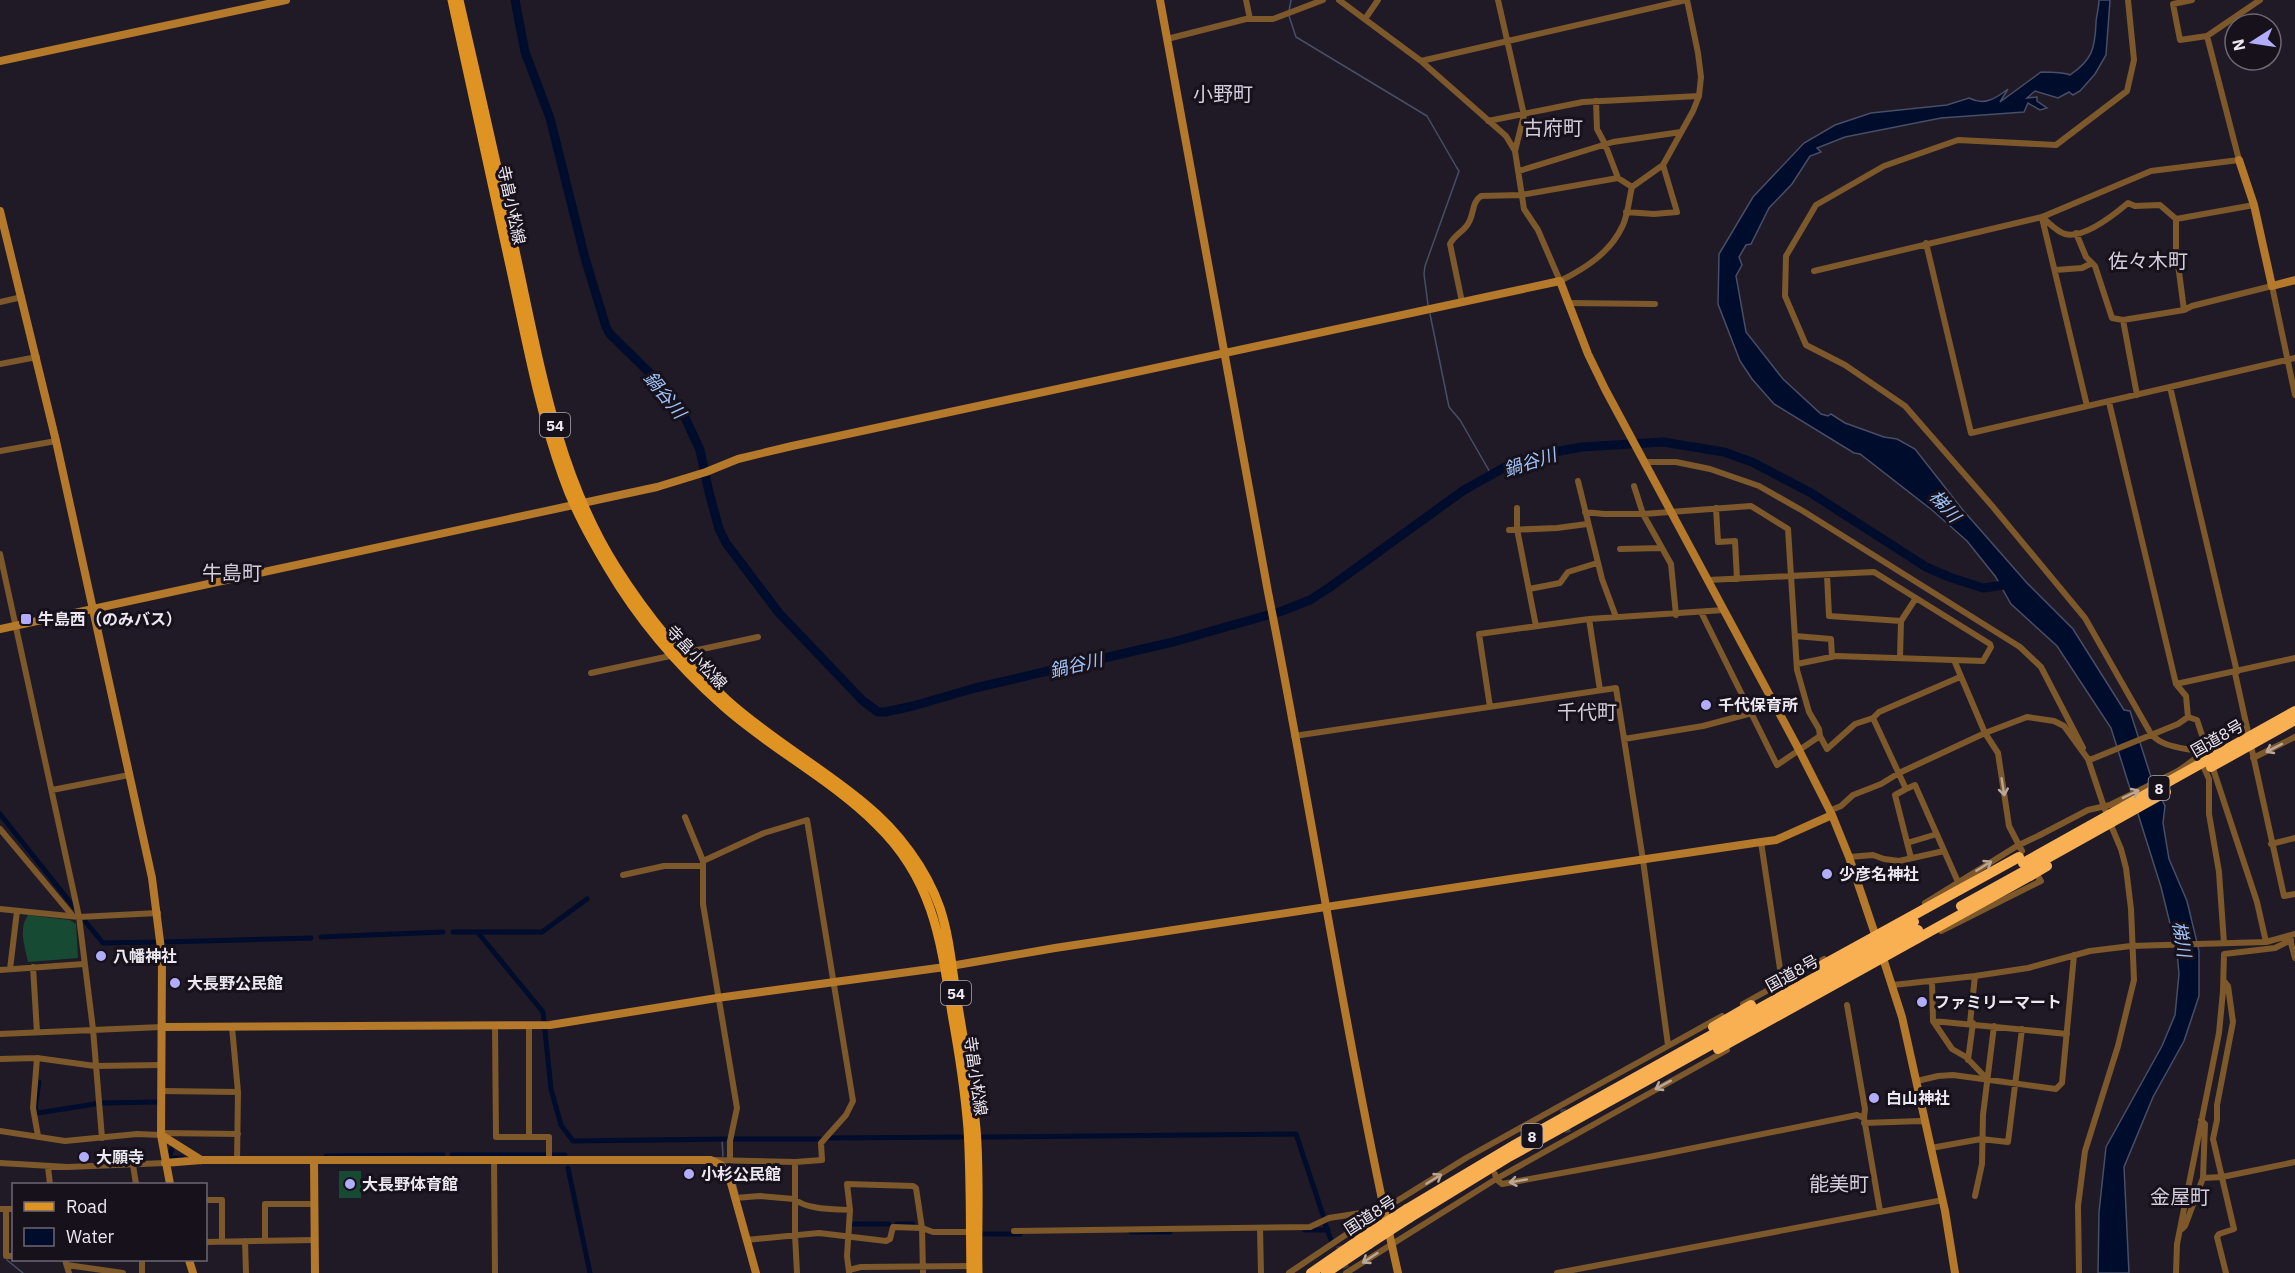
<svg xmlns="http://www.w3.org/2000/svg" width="2295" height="1273" font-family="'IBM Plex Sans','Noto Sans JP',sans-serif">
<rect width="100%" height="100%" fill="#201a26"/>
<path fill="#164a33" d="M28 915 70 920 76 924 78 958 28 962C25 947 18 929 28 915Z
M339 1171H361V1198H339Z"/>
<path fill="#000c2b" stroke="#474e66" stroke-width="1.5" d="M2099 0H2110L2106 55 2095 74 2080 91 2073 95 2069 92 2058 98 2035 91 2027 98 2037 97V101L2047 108 2040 110 2028 103 2024 112 1941 118 1845 137 1817 148 1821 152 1810 156 1792 184 1769 208 1751 244 1746 245 1739 257 1742 265 1736 276 1746 332 1783 379 1821 414 1828 416 1831 414 1845 423 1884 437 1897 439 1915 449 1962 509 2027 583 2073 629 2124 710 2130 711 2151 777 2165 806 2163 823 2169 859 2187 901 2199 951V996L2184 1041 2153 1097 2124 1167 2129 1273H2098L2099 1212 2106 1147 2162 1046 2175 1015 2179 974 2177 952 2161 887 2111 728 2057 646 2011 604 1995 576 1967 541 1932 510 1860 454 1854 453 1774 404 1752 379 1740 361 1718 304 1719 254 1753 197 1804 143 1835 125 1871 113 1947 105 1969 98C1984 106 1995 99 2008 89L2000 102 2041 72C2049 72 2064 72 2070 75 2092 60 2095 49 2096 23 2096 17 2099 8 2099 0Z"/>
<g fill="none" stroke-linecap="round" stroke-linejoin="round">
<path stroke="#474e66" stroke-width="1.5" d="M1289 11 1291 0
M1289 16 1296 37 1427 116 1457 168 1459 171 1425 266 1424 274 1428 305
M1430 314 1449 407 1460 420 1491 474
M722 1140 723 1156
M734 1179 738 1194
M7 1260 23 1273"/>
<path stroke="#000c2b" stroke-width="5" d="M0 814 74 907
M85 921 103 943 157 942
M453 932H542L587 899
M479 934 543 1012 551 1089 561 1125 573 1141 728 1139
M321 937 443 932
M166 942 311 938
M39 1082 35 1109 38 1113 95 1104
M103 1103 158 1102
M981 1137 1296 1134 1324 1218
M829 1138 962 1137
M733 1139H820
M172 1149 169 1158H182
M452 1155H546
M553 1155H565
M326 1156 443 1155
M568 1168 590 1273
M1325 1223 1331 1240
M852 1224H889
M897 1224H913
M1305 1230H1328
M1131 1232H1170
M982 1234H1020"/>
<path stroke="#000c2b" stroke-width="9" d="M515 0 525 52 550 118 585 258 606 327 610 334 659 382 682 411 700 450 709 492 719 529 726 543 779 613 863 701 878 712H885L913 706 975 688 1173 642 1282 611 1310 600 1330 587 1464 490 1507 466 1538 455 1582 447 1663 442 1724 452 1752 462 1811 493 1926 567 1949 577 1983 588 2012 584"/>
<path stroke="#3f3944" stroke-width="6" stroke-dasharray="6 3" stroke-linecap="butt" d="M1563 1109 1568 1133
M1339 1246 1346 1268"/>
<path stroke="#7d582b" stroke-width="6" d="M1246 0 1250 19
M1339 0 1421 61 1506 136 1515 151 1524 209 1538 230 1560 281C1586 268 1611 252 1623 225 1628 214 1629 199 1632 187L1663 165 1693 111 1699 96 1701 77 1698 53 1687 0
M1498 0 1524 115 1515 151
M2128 0 2134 60 2127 91 2056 145 1958 140 1884 166 1816 205 1786 256 1785 296 1806 345 1845 365 1905 406 1993 507 2085 618 2151 734C2162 746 2176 747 2192 750L2201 761 2209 779V814L2219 872 2224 943
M2192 0 2173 4 2180 40 2207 36 2260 0
M1365 19 1378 0
M1167 39 1246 19H1273L1323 0
M1421 61 1686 0
M1596 101 1597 129 1605 144 1618 178 1632 187
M1488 121 1583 102 1699 96
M1519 171 1613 142 1681 132
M1626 212 1654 214 1677 212 1663 165
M2042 217C2048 222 2057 232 2065 234 2084 239 2115 214 2128 203L2135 206 2160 205 2176 219 2254 205
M2042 218 2087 406
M2176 219V249L2184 310
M2076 233 2086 257 2095 266 2112 318 2123 320 2184 310 2192 306 2272 286 2295 395
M1926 243 1971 433 2295 358
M2055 270 2082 268 2092 263
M1814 271 2042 217 2151 171 2239 160 2207 36
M0 302 22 297
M1462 302 1450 244C1455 234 1465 231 1469 222 1474 213 1472 202 1481 196L1521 195 1618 178
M1568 303 1655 304
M2123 320 2137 395
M0 364 37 357
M2170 387 2237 672
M2109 402 2176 684 2186 696 2188 717
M0 451 56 441
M1645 462H1676L1710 469 1759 486 1803 511 2020 647 2041 667 2083 748
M1578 481 1602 579 1616 617
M1634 486 1643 514 1671 564 1676 615
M1517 508V529L1536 626
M1716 508 1718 542 1735 541 1737 579
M1585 512 1604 514H1643L1751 506 1788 529 1797 670 1809 712 1819 729 1820 736 1777 765 1701 612
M1509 530 1557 528 1587 524
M1620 549 1662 548
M0 554 79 917 93 1029 102 1138
M1827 575 1829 616 1901 621
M1708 580 1874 572 1990 644 1991 647 1983 661 1836 656 1797 664
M1529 589 1560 583 1568 572 1597 563
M1589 619 1600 690
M1795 636 1831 639 1832 657
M1900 658 1901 621 1916 598
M1954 660 1985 733 1998 753 2009 826 2022 851
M591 673 758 637
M2235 673 2284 896 2295 894
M2176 684 2295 658
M1490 707 1479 634 1589 619 1724 610
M2188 717 2197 720 2257 902 2266 942
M1873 718 1906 789 1895 795 1911 858
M1294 736 1616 688 1643 860 1668 1045
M1820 736 1827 749 1855 724 1873 718 1879 712 1960 677
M1624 739 1703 726 1752 713
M2219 742 2245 723
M2253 758 2295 737
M2088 759H2092L2178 724 2188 717
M1906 789 1915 785 1958 882
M52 790 129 775
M1829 811 1841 806 1853 795 1881 784 1899 773 1985 733 2027 717 2054 721 2064 726 2088 759 2105 810
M685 817 703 861V904L737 1108 730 1141V1159
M0 829 72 915
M1761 842 1782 982
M1907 843 1937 834
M2271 844 2295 838
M1849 857 1873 855 1884 859 1899 861 1944 851
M703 861 764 833 807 820 853 1101 846 1115 821 1143 822 1160 795 1162 712 1160
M623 875 664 866H703
M1925 903 2017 846 2040 835
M0 909 79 917 158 913
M1941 931 2041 881 2037 875
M2290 939 2295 958
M33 967 37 1032
M10 969 17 911
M0 970 84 964
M1932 981 1933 1021 1952 1049 1966 1057 1988 1080
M2224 981 2228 986 2233 1022 2217 1105V1120L2213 1139 2234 1229 2219 1234 2217 1237 2226 1273
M1893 985 1975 976 2028 968 2090 951 2131 946 2266 942 2295 934
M1743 1004 1824 959
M1847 1005 1865 1109 1864 1118
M1933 1021 2067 1034
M1970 1023 1975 976
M495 1026 496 1137H549V1160
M529 1026V1137
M232 1027 238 1092 237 1161
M0 1034 162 1027
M37 1058 33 1108 38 1136
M0 1059 37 1058 95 1066 162 1065
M1968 1060 1973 1023
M1917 1081 1938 1076 1953 1075 2056 1089 2062 1083 2074 955
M162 1091 238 1092
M2201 1120 2205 1124 2203 1178
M1864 1123 1920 1121 1926 1123
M0 1131 65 1141 137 1134 161 1135
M161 1133 238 1134
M1931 1148 1981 1139 2008 1142 2022 1029
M494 1159 495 1273
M795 1162V1235L797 1273
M0 1163 68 1167 165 1163
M133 1165 136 1184
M48 1167 50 1184
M1495 1174 1496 1179 1727 1050
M1975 1196 1982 1164 1983 1115 1994 1026
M735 1198 760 1196 794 1199C808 1210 833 1209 850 1210L847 1184 913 1186 916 1188 922 1228 923 1273
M206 1200H222V1241
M0 1209H14
M6 1209V1256H14
M1260 1228 1261 1273
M2182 1229 2185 1226 2203 1178 2222 1177 2295 1162
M1014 1231 1310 1227 1329 1218 1380 1210
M265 1240V1204H314
M746 1240 819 1233 886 1241 890 1239 893 1227 922 1228 933 1232H970
M245 1241 246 1273
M206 1242 315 1240
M65 1260 69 1273
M142 1260V1273
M67 1265 123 1273
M849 1270 861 1267 971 1266
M849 1272 847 1256 850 1210
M1289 1273 1384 1209 1466 1158 1722 1016
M1346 1273 1496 1179 1502 1184 1654 1156 1857 1115 1864 1118 1880 1211
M1557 1273 1943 1200
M2079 1273 2078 1206 2085 1151 2118 1046 2134 980 2131 909 2126 868 2121 849 2110 823
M2176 1273 2177 1244 2219 1033 2223 991 2224 954 2275 948 2291 940"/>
<path stroke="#b4792a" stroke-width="8" d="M1160 0 1268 592C1313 818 1347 1047 1398 1273
M0 61 286 0
M2239 160 2254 205 2272 286 2295 280
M0 211 56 441 152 878 162 957 161 1135 170 1184
M0 629 657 487 706 472 738 459 792 446 1560 281 1588 354 1605 389 1798 748 1832 815 1849 857 1877 940
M1881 952 1902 1017 1945 1211 1955 1273
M162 1027 550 1025 717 998 945 967 1055 948 1517 878 1761 842 1776 840 1832 815
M161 1135 201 1160
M314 1160 315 1273
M165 1163 201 1160H711L721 1165 729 1176 756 1273
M189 1260 193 1273"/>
<path stroke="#df9322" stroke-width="9" d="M452 0C471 87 490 174 509 261 525 333 538 407 563 477 574 509 591 539 608 568 638 619 679 667 723 706 771 749 831 779 877 825 933 879 941 941 952 1014 959 1052 965 1091 968 1129 971 1177 970 1225 971 1273
M459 0C479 87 499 173 517 260 540 366 558 475 616 567 647 616 684 661 727 700 770 739 821 767 865 804 898 831 926 868 940 908 950 938 952 970 957 1000 964 1043 972 1086 976 1129 980 1176 977 1225 978 1273"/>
<path stroke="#f9b052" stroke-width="10" d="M1961 906 2026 870
M1823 965 2019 857
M1713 1027 1751 1005
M1718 1049 2030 876
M1407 1209 1516 1144 1839 964
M1409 1218 1507 1158 1844 971
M1311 1273 1366 1235
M1326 1273 1369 1244"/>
<path stroke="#7d582b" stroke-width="6" d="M2040 835 2088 810 2110 805 2176 772C2192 763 2203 750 2219 742"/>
<path stroke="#f9b052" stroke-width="10" d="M2211 767 2295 720
M2023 863 2295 711
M2026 870 2166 792
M2030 876 2047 866
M1839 964 1914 922
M1844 971 1918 930
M1366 1235 1407 1209
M1369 1244 1409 1218"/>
</g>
<defs><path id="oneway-shaft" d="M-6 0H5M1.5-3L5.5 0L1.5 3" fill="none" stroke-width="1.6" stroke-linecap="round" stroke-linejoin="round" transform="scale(1.5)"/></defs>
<g stroke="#baa797">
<use href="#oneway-shaft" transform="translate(2274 748) rotate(153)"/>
<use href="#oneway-shaft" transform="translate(2003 787) rotate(81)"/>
<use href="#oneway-shaft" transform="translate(2131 794) rotate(-26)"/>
<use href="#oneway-shaft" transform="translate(1984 866) rotate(-32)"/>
<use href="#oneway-shaft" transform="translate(1663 1085) rotate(151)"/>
<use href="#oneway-shaft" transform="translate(1434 1179) rotate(-32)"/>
<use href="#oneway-shaft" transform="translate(1518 1181) rotate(170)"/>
<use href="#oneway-shaft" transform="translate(1370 1258) rotate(147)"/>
</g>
<g fill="#b1adfa" stroke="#17111c" stroke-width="2">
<rect x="20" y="613" width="12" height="12" rx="3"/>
<circle cx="1706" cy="705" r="6"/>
<circle cx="1827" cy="874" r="6"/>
<circle cx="101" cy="956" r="6"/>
<circle cx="175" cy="983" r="6"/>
<circle cx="1922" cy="1002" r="6"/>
<circle cx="1874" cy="1098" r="6"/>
<circle cx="84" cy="1157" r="6"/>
<circle cx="689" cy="1174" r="6"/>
<circle cx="350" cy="1184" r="6"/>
</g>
<g text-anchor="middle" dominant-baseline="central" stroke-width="6" stroke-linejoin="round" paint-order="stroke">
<g fill="#17111c" stroke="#aca8b0" stroke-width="1.5">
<rect x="540" y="413" width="30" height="24" rx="4.5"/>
<rect x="2148.5" y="776" width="21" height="24" rx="4.5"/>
<rect x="941" y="981" width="30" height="24" rx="4.5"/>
<rect x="1521.5" y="1124" width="21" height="24" rx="4.5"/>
</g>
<g font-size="15" font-weight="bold" fill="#ece8f0">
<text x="555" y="425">54</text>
<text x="2159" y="788">8</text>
<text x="956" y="993">54</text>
<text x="1532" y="1136">8</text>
</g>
<g font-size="16" fill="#ece8f0" stroke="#17111c">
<text transform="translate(512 205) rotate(78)">寺畠小松線</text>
<text transform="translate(697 657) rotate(47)">寺畠小松線</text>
<text transform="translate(2217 738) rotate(-30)">国道8号</text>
<text transform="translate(1792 973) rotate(-29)">国道8号</text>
<text transform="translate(976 1076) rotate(82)">寺畠小松線</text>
<text transform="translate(1370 1215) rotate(-33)">国道8号</text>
</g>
<g font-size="16" font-weight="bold" fill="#ece8f0" stroke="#17111c" text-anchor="start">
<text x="38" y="619">牛島西（のみバス）</text>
<text x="1718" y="705">千代保育所</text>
<text x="1839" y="874">少彦名神社</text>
<text x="113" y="956">八幡神社</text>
<text x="187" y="983">大長野公民館</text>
<text x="1934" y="1002">ファミリーマート</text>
<text x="1886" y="1098">白山神社</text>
<text x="96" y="1157">大願寺</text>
<text x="701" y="1174">小杉公民館</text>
<text x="362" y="1184">大長野体育館</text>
</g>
<g font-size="18" font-style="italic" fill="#9fc3f9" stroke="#17111c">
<text transform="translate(665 395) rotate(51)">鍋谷川</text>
<text transform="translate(1530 462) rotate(-18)">鍋谷川</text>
<text transform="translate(1945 506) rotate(48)">梯川</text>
<text transform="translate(1076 665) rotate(-13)">鍋谷川</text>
<text transform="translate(2182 939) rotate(81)">梯川</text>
</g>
<g font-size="20" fill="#d5cedd" stroke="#17111c">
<text x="1223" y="93">小野町</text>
<text x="1553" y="127">古府町</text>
<text x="2148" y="260">佐々木町</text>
<text x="232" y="572">牛島町</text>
<text x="1587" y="711">千代町</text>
<text x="1839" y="1183">能美町</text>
<text x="2180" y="1196">金屋町</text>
</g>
</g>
<rect x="12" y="1183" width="195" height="78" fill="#17111c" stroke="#6c6771" stroke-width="1.5"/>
<rect x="24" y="1202" width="30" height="9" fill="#df9322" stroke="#6c6771" stroke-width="1.5"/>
<text x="66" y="1213" font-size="18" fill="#ece8f0">Road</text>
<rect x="24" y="1228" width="30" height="18" fill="#000c2b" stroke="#6c6771" stroke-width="1.5"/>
<text x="66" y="1243" font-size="18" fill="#ece8f0">Water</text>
<g transform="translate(2253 42) rotate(258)"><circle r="28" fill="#17111c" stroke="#6c6771" stroke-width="1.5"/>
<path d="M0-4.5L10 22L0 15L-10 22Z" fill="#b1adfa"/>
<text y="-9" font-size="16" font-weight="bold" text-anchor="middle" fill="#ece8f0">N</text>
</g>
</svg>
